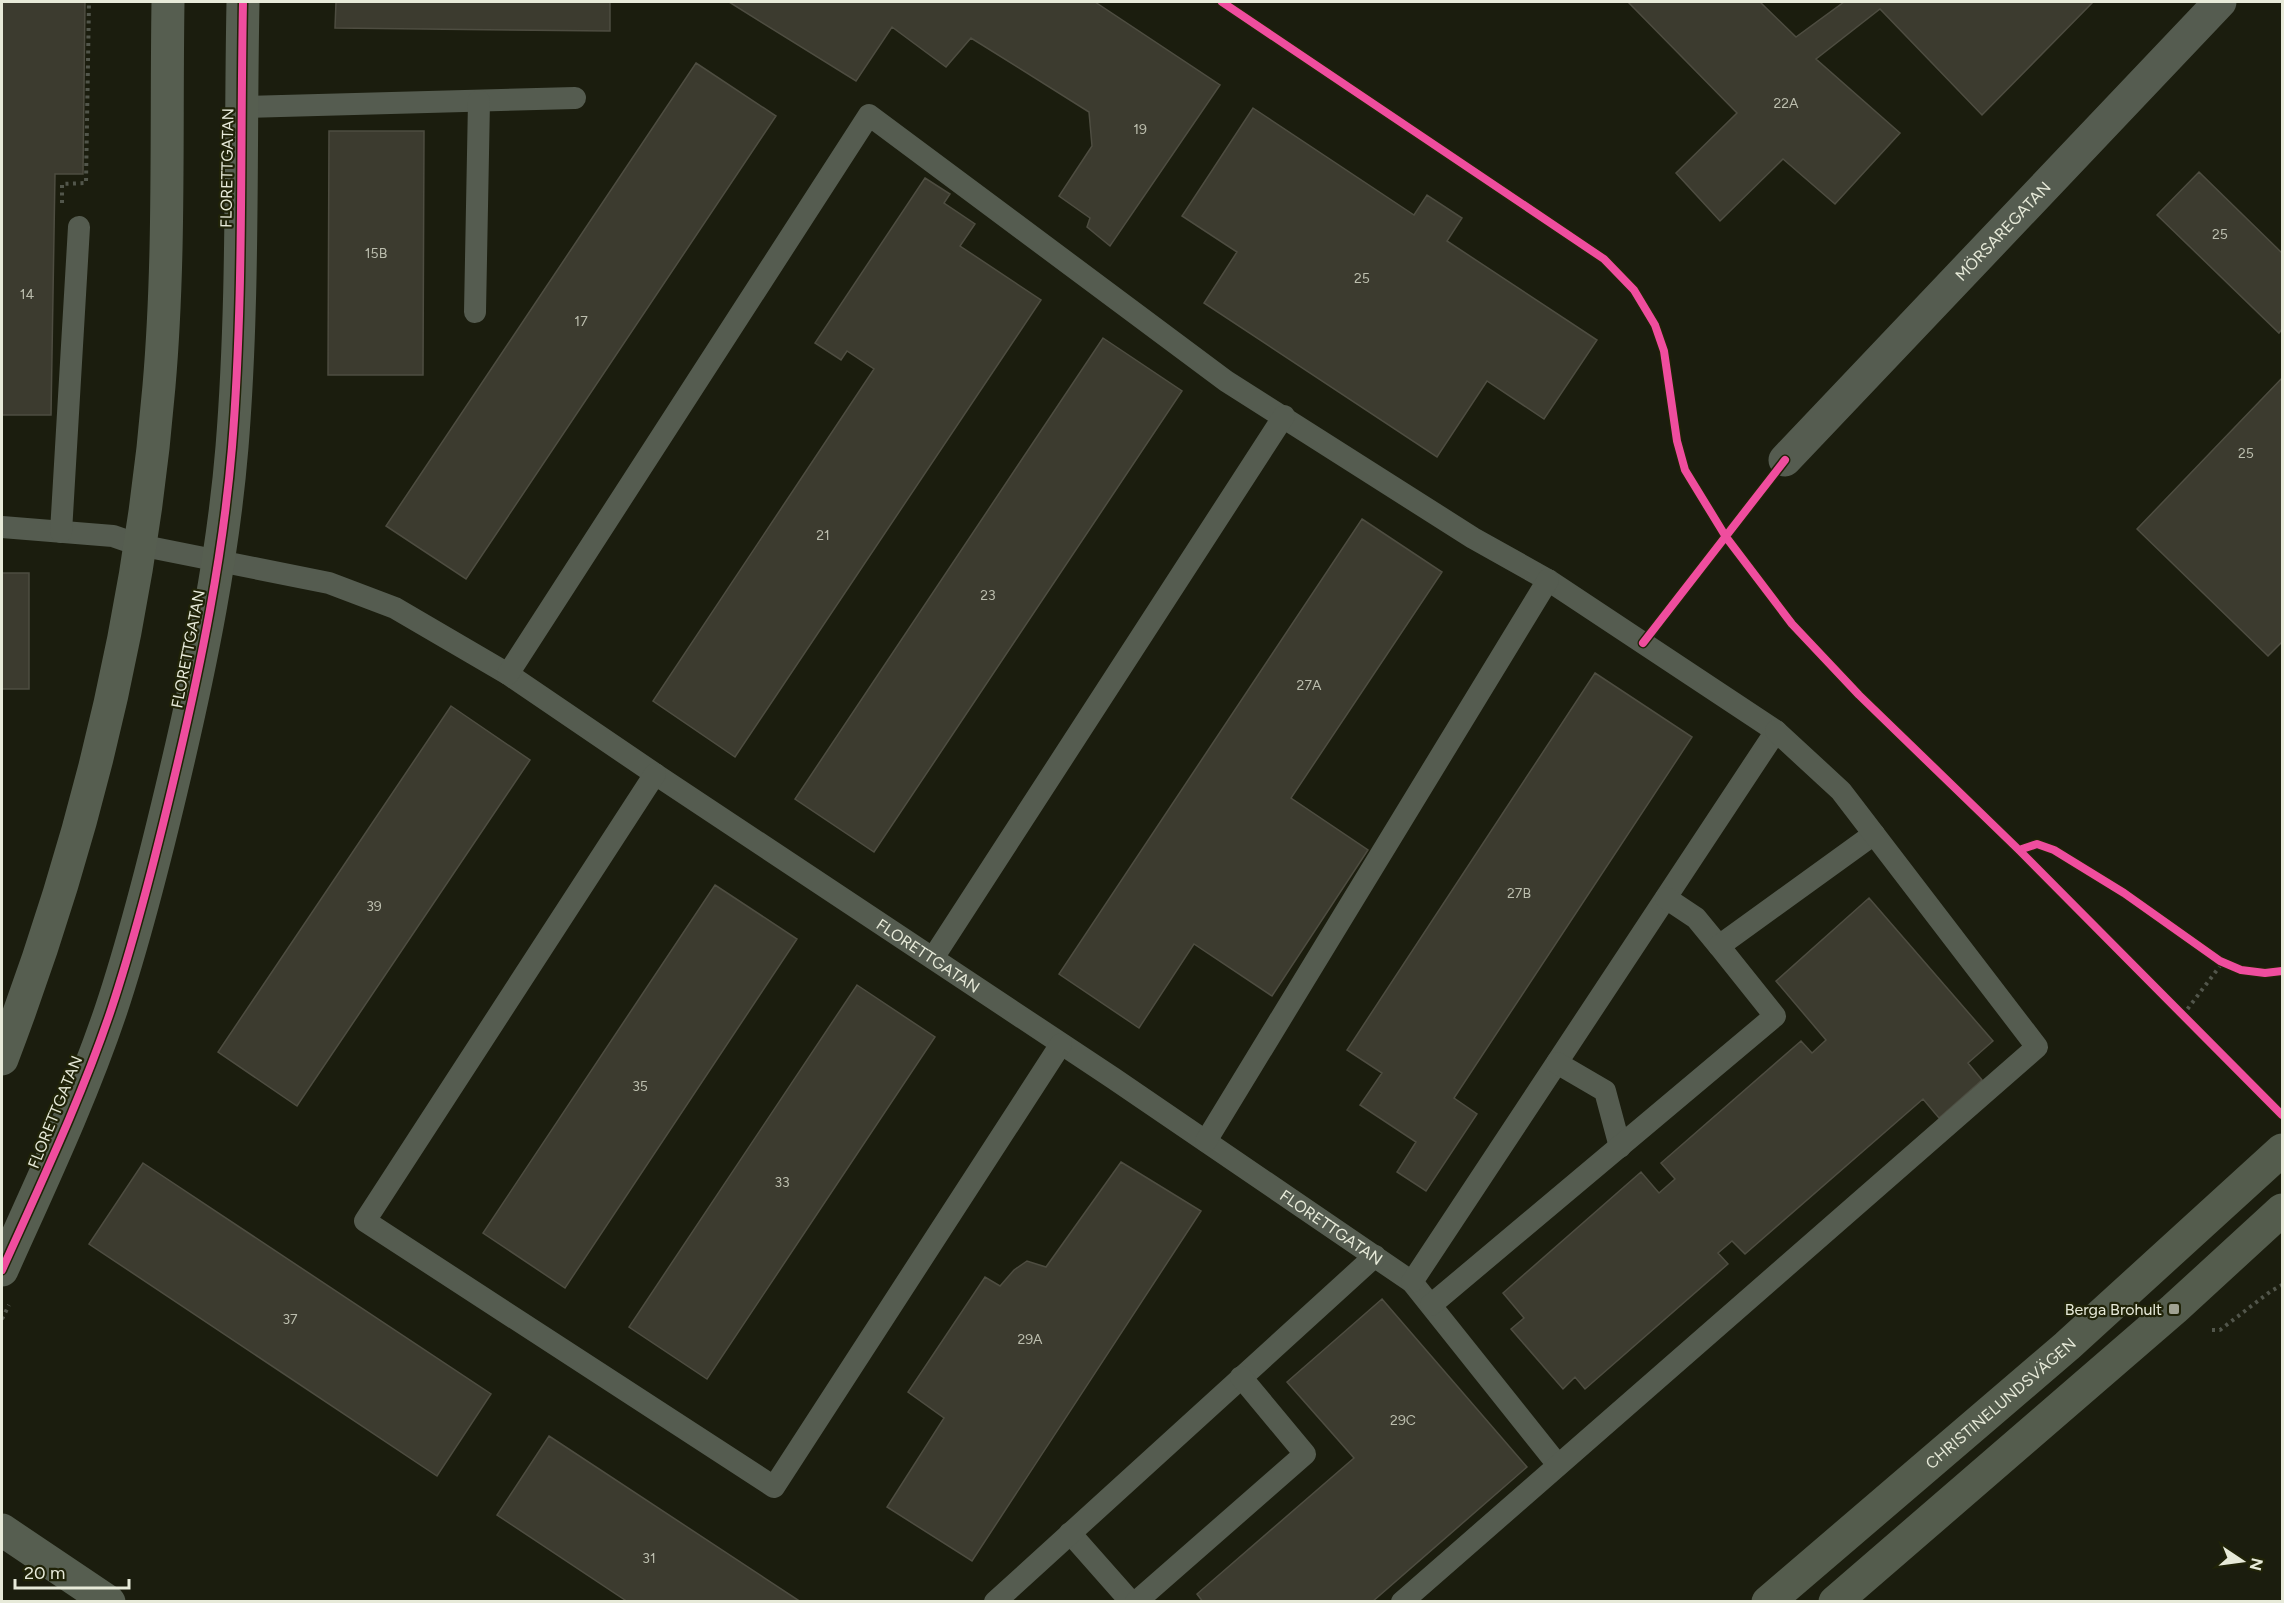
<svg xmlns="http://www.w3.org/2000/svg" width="2284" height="1603" font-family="Figtree,sans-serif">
<rect width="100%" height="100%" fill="#1b1d0e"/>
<path fill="#3c3b2f" stroke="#4e4d41" stroke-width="1.5" d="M2 2H85L83 174H55L51 415H2Z
M336 2H610V31L335 28Z
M729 2H1095L1220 85 1110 246 1087 227 1090 218 1059 196 1092 146 1089 112 971 38 946 67 892 27 856 81Z
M1628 2H1760L1796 37 1844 2H2093L1982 115 1880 9 1816 59 1900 133 1835 204 1783 159 1720 221 1676 173 1737 113Z
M696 63 776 116 466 579 386 526Z
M1253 108 1414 215 1427 195 1462 218 1447 241 1597 340 1544 419 1487 381 1437 457 1204 303 1237 252 1182 216Z
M329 131H424L423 375H328Z
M2199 172 2282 253V329L2279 333 2157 215Z
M925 178 950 194 944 203 975 224 960 246 1041 300 735 757 653 701 874 369 847 351 841 360 815 343Z
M1103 338 1182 391 874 852 795 799Z
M2282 378V642L2268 656 2137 529Z
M1362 519 1442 572 1291 798 1368 850 1272 996 1194 944 1139 1028 1059 974Z
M2 573H29V689H2Z
M1595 673 1692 737 1454 1098 1477 1114 1426 1191 1397 1172 1416 1142 1360 1105 1382 1073 1347 1050Z
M451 706 530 760 297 1106 218 1052Z
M715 885 797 939 565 1288 483 1233Z
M1869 898 1993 1041 1968 1063 1982 1080 1939 1118 1923 1099 1745 1254 1732 1241 1718 1253 1728 1264 1585 1389 1575 1377 1563 1389 1511 1329 1524 1318 1503 1293 1641 1172 1659 1193 1675 1179 1661 1163 1801 1041 1812 1053 1826 1040 1776 981Z
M857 985 935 1037 707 1379 629 1327Z
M1121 1162 1201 1211 972 1561 887 1507 944 1418 908 1392 985 1277 1000 1286 1014 1270 1027 1261 1046 1267Z
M143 1163 491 1394 437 1476 89 1244Z
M1382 1299 1527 1467 1372 1602H1203L1197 1594 1354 1458 1287 1382Z
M549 1436 801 1602H628L497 1515Z"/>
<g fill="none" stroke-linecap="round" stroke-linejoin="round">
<path stroke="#52564b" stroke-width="4" stroke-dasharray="3 4.5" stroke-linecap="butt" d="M62 203V184L86 183 89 2
M2183 1015 2223 962
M2 1319 9 1305
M2212 1330H2220L2271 1291 2282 1285"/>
<g stroke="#555c50" stroke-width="22">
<path d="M241 107 575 98"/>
<path d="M475 312 479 101"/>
<path id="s1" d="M2 527 113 536 139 545 329 583 395 608 508 674 655 774 1113 1078 1412 1282 1558 1465"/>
<path d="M61 532 79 227"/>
<path d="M508 674 869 115 1226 381 1473 538 1548 580 1776 731 1412 1282"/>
<path d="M655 774 365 1221 774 1487 1061 1044"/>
<path d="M1666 898 1696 918 1719 946"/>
<path d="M933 958 1284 416"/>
<path d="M1557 1063 1605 1091 1620 1147"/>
<path d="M1206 1141 1548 580"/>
<path d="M1431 1305 1775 1016 1719 946 1874 834"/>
<path d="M1070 1533 1131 1602"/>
<path d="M995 1602 1375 1256"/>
<path d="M1136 1602 1305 1454 1241 1377"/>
<path d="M1402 1602 2037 1047 1841 791 1776 731"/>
</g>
<path stroke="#555c50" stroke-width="33" id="s2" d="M1785 460 2220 2"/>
<path stroke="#565e50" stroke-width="33" d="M2 1059C84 844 140 616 159 386 170 259 166 129 168 2
M2 1270C40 1185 81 1099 111 1010 137 932 157 851 176 770 201 664 223 556 232 447 244 299 240 150 243 2
M2 1530 109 1602"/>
<g stroke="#545c4d" stroke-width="33">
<path id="s3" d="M1768 1602 2067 1346 2282 1150"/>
<path d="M1835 1602 2174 1309 2282 1210"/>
</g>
<defs>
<path id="cycleway" d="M1222 2 1604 259 1634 290 1655 325 1664 351 1677 441 1685 470 1726 537 1792 624 1859 695 2019 850 2282 1115
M1643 643 1785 460
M2019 850 2037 844 2054 850 2124 893 2220 961 2241 970 2265 973 2282 971
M2 1270C40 1185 81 1099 111 1010 137 932 157 851 176 770 201 664 223 556 232 447 244 299 240 150 243 2"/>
</defs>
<use href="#cycleway" stroke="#202308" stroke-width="11"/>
<use href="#cycleway" stroke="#ef4d9e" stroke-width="8"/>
</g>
<rect fill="#a0a292" stroke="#202308" stroke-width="2" x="2168" y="1303" width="12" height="12" rx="3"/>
<g text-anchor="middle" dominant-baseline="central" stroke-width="4.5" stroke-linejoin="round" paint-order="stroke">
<g font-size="14" fill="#bcbeae">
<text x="1786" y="103">22A</text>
<text x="1140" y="129">19</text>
<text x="2220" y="234">25</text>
<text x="376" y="253">15B</text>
<text x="1362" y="278">25</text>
<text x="27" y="294">14</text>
<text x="581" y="321">17</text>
<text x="2246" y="453">25</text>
<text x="823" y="535">21</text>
<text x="988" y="595">23</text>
<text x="1309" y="685">27A</text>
<text x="1519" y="893">27B</text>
<text x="374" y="906">39</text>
<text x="640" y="1086">35</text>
<text x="782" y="1182">33</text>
<text x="290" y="1319">37</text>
<text x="1030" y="1339">29A</text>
<text x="1403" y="1420">29C</text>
<text x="649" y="1558">31</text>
</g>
<g font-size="16" fill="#e7ead9" stroke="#202308">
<text transform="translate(227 168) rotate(-89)">FLORETTGATAN</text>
<text stroke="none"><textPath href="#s2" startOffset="316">MÖRSAREGATAN</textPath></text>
<text transform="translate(188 649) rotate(-79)">FLORETTGATAN</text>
<text stroke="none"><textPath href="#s1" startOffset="1040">FLORETTGATAN</textPath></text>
<text transform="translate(55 1112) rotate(-68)">FLORETTGATAN</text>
<text stroke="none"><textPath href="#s1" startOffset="1526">FLORETTGATAN</textPath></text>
<text stroke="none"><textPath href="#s3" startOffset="306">CHRISTINELUNDSVÄGEN</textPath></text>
</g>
<g font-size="16" fill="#e7ead9" stroke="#202308" text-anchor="end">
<text x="2162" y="1309">Berga Brohult</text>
</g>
</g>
<rect width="2284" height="1603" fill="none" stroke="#e7ead9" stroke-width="6"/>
<g transform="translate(2242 1561) rotate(103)" stroke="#202308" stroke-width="4.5" paint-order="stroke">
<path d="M0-4.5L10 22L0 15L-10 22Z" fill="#e7ead9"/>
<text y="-9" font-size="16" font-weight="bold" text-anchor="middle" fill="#e7ead9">N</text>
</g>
<path d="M15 1579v9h114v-9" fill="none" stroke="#e7ead9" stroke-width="3"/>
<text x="24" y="1579" font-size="18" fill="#e7ead9" stroke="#202308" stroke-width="4.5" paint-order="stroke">20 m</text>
</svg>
